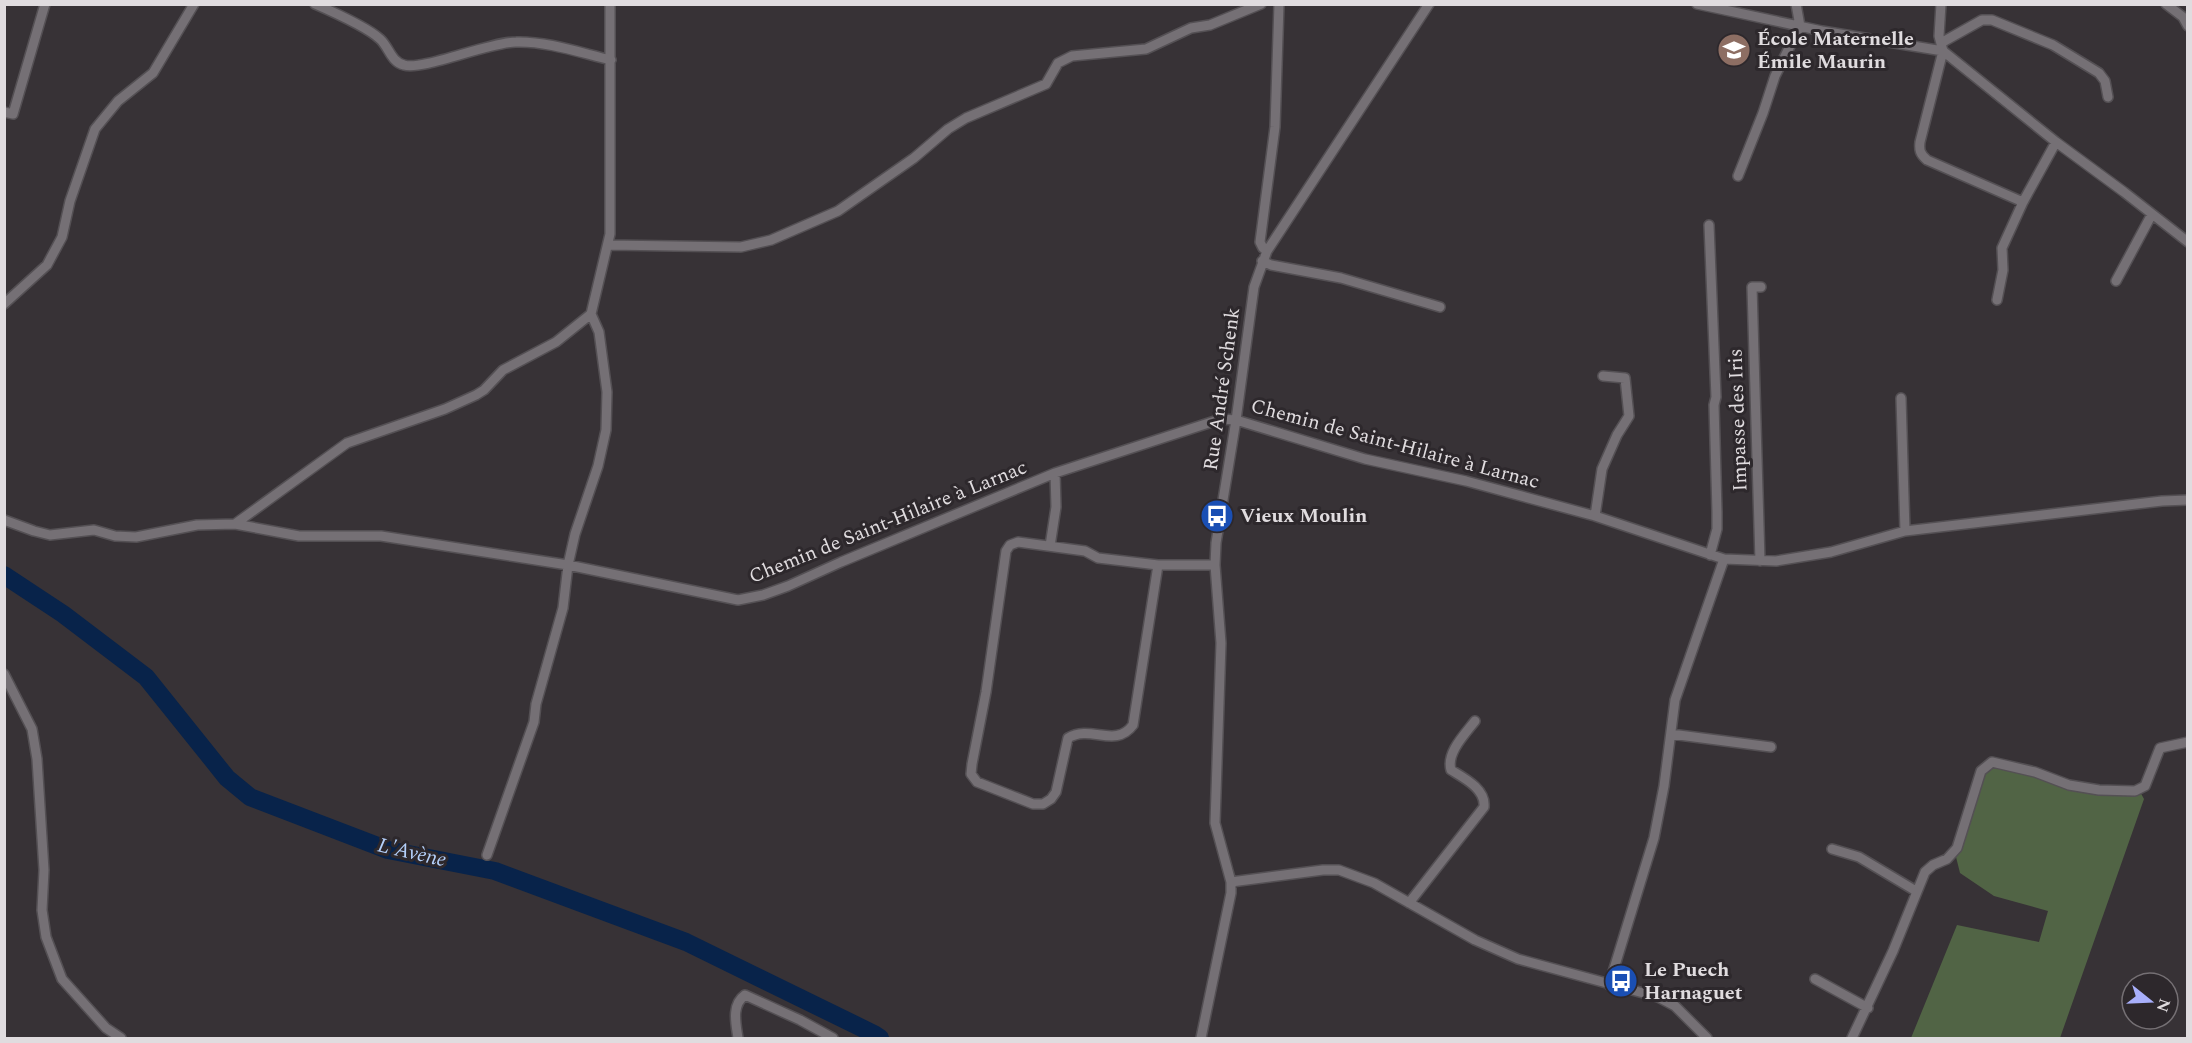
<svg xmlns="http://www.w3.org/2000/svg" width="2192" height="1043" font-family="Spectral,serif">
<rect width="100%" height="100%" fill="#373236"/>
<path fill="#516445" d="M1995 767 2106 795 2138 788 2144 799 2060 1038H1911L1957 925 2039 942 2048 911 1994 896 1960 873 1956 857 1982 777Z"/>
<g fill="none" stroke-linecap="round" stroke-linejoin="round">
<path stroke="#08234a" stroke-width="18" d="M4 575 63 614 146 677 227 778 250 797 388 850 495 871 686 942 874 1034 880 1038"/>
<defs>
<path id="minor" d="M315 4C331 11 367 27 380 39 389 47 391 62 404 65 422 71 489 42 516 42 547 41 581 53 611 60
M1697 4 1822 31 1943 51 1920 142C1919 150 1920 154 1927 160L2023 202
M1796 4 1800 26
M1941 4 1939 36 1943 51 2056 142 2124 192 2188 242
M2166 4 2183 17 2188 26
M1941 43 1982 20H1992L2053 45 2099 73 2105 81 2108 97
M4 112 13 114 45 4
M1738 176 1763 113 1775 76 1800 26
M1709 225 1716 397 1714 405 1717 512V529L1710 555
M608 245 741 247 771 240 838 211 914 158 948 129 966 118 1046 84 1058 63 1072 56 1146 49 1191 28 1210 25 1261 4
M1267 251 1263 248 1260 242 1275 127 1279 4
M1262 261 1271 265 1341 278 1440 307
M2116 281 2152 214
M1997 300 2003 270 2002 248 2023 202 2056 142
M4 304 47 265 62 237 70 201 95 129 118 101 153 73 194 4
M1901 398 1905 531
M1595 516 1602 469 1617 435 1629 416 1625 378 1603 376
M4 520 34 531 50 535 94 530 115 536 136 537 197 525 235 524 299 536H381L568 565 738 600 763 595 788 586 841 562 1055 473 1221 419 1236 420 1365 459 1466 481 1595 516 1724 559 1776 561 1831 552 1905 531 2162 501 2188 500
M235 524 347 443 445 409 476 395 484 390 503 370 556 342 591 314
M1050 546 1056 507 1055 473
M1760 561 1752 287H1761
M1158 565 1133 725C1115 749 1091 724 1068 738L1056 792 1051 799 1043 804H1033L977 782 971 774 972 764 986 692 1006 551 1010 545 1018 542 1085 551 1098 558 1158 565H1215
M4 674 32 729 37 759 44 870 42 910 46 937 62 979 106 1028 121 1038
M1671 734 1771 747
M1832 849 1859 857 1916 891
M487 855 534 722 536 704 563 608 568 565 575 534 598 466 606 430 607 392 599 332 591 314 610 234V4
M1231 882 1323 870H1339L1374 883 1475 940 1518 959 1658 997 1675 1006 1707 1038
M1409 903 1484 807C1486 789 1464 778 1451 770 1446 753 1465 734 1475 721
M1815 979 1868 1008
M1609 985 1654 838 1664 786 1675 700 1724 559
M738 1038C736 1024 731 1005 745 995L800 1020 833 1038
M1201 1038 1231 893V882L1215 823 1221 643 1215 565 1216 543 1236 420 1254 287 1267 251 1429 4
M1852 1038 1893 951 1925 872 1933 865 1947 859 1957 848 1981 771 1992 762 2035 772 2069 785 2099 790 2135 791 2145 786 2160 748 2188 742"/>
</defs>
<use href="#minor" stroke="#545054" stroke-width="12"/>
<use href="#minor" stroke="#757075" stroke-width="9"/>
</g>
<defs>
<symbol id="school-disc" viewBox="-11 -11 22 22"><circle r="9.5" fill="#8d6e63" stroke="#2d282c"/><path d="M0-5L7-2L0 1L-7-2ZM-4 1L0 2.5L4 1V4Q0 6-4 4Z" fill="#fff"/></symbol>
<symbol id="bus-disc" viewBox="-11 -11 22 22"><circle r="9.5" fill="#1a4fb4" stroke="#2d282c"/><path d="M-5-6H5V4H4V6H2V4H-2V6H-4V4H-5ZM-3.5-4V0h7V-4ZM-3.5 1.2v1.5H-2V1.2ZM2 1.2v1.5H3.5V1.2Z" fill="#fff"/></symbol>
</defs>
<g fill-rule="evenodd">
<use href="#school-disc" x="1715" y="31" width="38" height="38"/>
<use href="#bus-disc" x="1198" y="497" width="38" height="38"/>
<use href="#bus-disc" x="1602" y="962" width="38" height="38"/>
</g>
<g text-anchor="middle" dominant-baseline="central" stroke-width="6" stroke-linejoin="round" paint-order="stroke">
<g font-size="20" font-weight="bold" fill="#e0dcdf" stroke="#2d282c" text-anchor="start">
<text x="1757" y="39">École Maternelle<tspan x="1757" dy="23">Émile Maurin</tspan></text>
<text x="1240" y="516">Vieux Moulin</text>
<text x="1644" y="970">Le Puech<tspan x="1644" dy="23">Harnaguet</tspan></text>
</g>
<g font-size="20" fill="#e0dcdf" stroke="#2d282c">
<text transform="translate(1222 389) rotate(-82)">Rue André Schenk</text>
<text transform="translate(1738 420) rotate(-92)">Impasse des Iris</text>
<text transform="translate(1395 444) rotate(15)">Chemin de Saint-Hilaire à Larnac</text>
<text transform="translate(888 522) rotate(-22)">Chemin de Saint-Hilaire à Larnac</text>
</g>
<g font-size="21" font-style="italic" fill="#b4d0fa" stroke="#2d282c">
<text transform="translate(412 853) rotate(13)">L'Avène</text>
</g>
</g>
<rect width="2192" height="1043" fill="none" stroke="#e0dcdf" stroke-width="12"/>
<g transform="translate(2150 1001) rotate(108)"><circle r="28" fill="#2d282c" stroke="#757074" stroke-width="1.5"/>
<path d="M0-4.5L10 22L0 15L-10 22Z" fill="#a9b0fc"/>
<text y="-9" font-size="16" font-weight="bold" text-anchor="middle" fill="#e0dcdf">N</text>
</g>
</svg>
